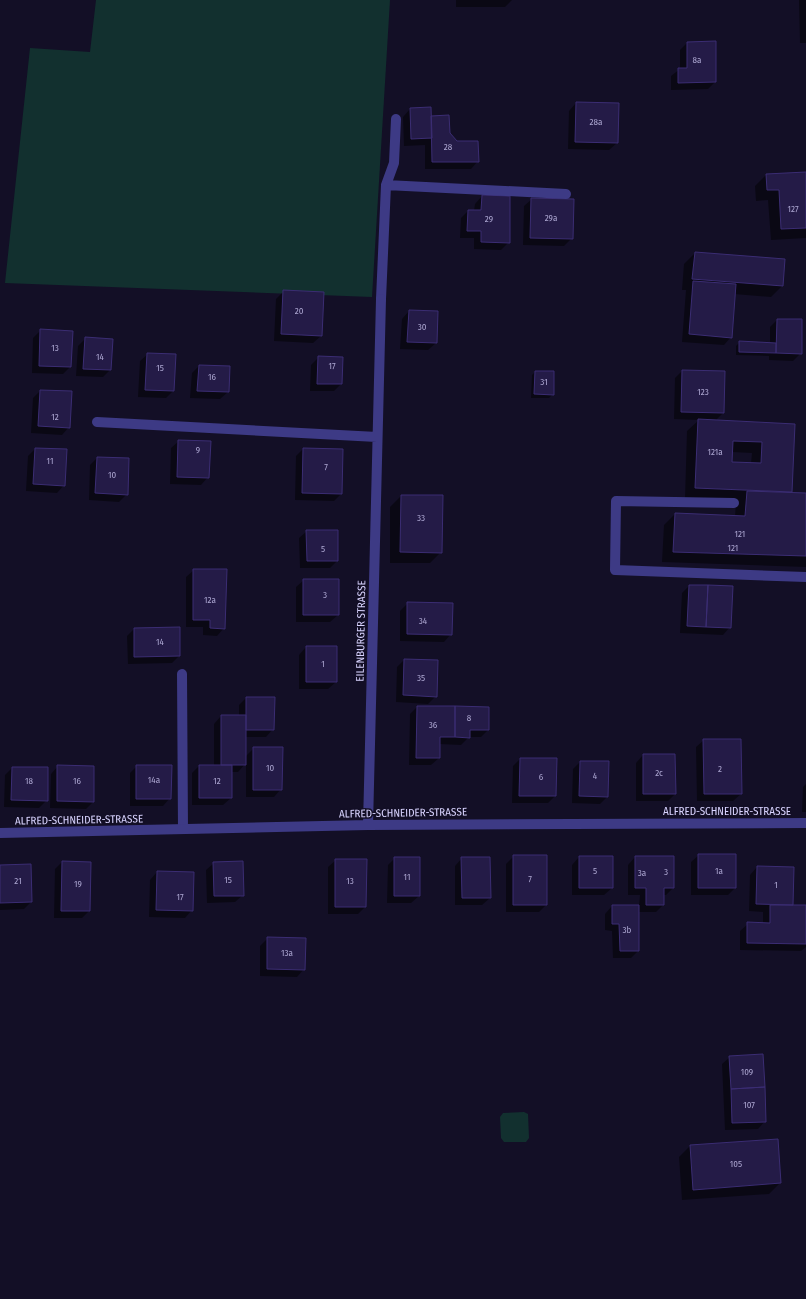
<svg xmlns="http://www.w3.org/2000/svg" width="806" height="1299" font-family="'Fira Sans Condensed',sans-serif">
<rect width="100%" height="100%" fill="#130f26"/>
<path fill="#12302f" d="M96 0H390L372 297 5 283 30 48 90 52Z
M524 1112 528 1114 529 1138 526 1142H504L501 1138 500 1117 503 1113Z"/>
<path fill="#0007" fill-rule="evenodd" d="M456 0H512L505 7H456Z
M799 0H806V43H800Z
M687 43 715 82 708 89 671 90V76L680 69V50Z
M576 103 617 143 609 150 568 149 569 111Z
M410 109 430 117 478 161 471 169H425V145L404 146 403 117Z
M806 173V238L771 240 768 200 756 201 755 186 766 175Z
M482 196 509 242 501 250 474 249V238H460L461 218 468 211H474L475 204Z
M532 199 572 238 564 246 523 245 524 206Z
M695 253 784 260 782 286 771 297 734 294 731 337 724 345 682 342 686 290H682L684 264Z
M284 291 321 336 313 343 274 341 276 299Z
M409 311 437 312 436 343 428 350 400 349 402 319Z
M777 320 801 353 793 361 769 360V356L736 355V346L740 342 770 343V327Z
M41 330 70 367 63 374 32 373 33 338Z
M86 338 110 370 103 377 76 376 78 346Z
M148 354 173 391 166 398 138 397 140 361Z
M319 357 341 384 334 391H310L311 365Z
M199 366 229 367 228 392 220 399 190 398 192 373Z
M682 371 723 413 715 421 794 424 791 493 806 494V567L662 562 664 525 675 514 735 517 736 501 685 499 687 431 699 420 674 419 675 378ZM732 452 752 453 751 464 731 463Z
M535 372 553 394 549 398H531L532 375Z
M40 391 69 427 62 435 31 433 33 398Z
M179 441 208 477 201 485 170 484 171 448Z
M35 449 64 485 57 493 26 491 28 456Z
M303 449 341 494 334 501 295 500 296 456Z
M97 458 127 494 119 502 89 500 90 465Z
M401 496 441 552 430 563H390V507Z
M307 531 337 561 330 568H300L299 538Z
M194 570 224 628 217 636 203 635V627H186V577Z
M304 580 338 615 330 622H296V587Z
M689 586 730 627 723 635 680 633 682 593Z
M408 603 451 634 444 642 400 641V611Z
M134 629 179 656 172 663 128 664 127 636Z
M306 647 336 682 328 689H299V655Z
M404 660 436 696 428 704 396 702 397 667Z
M246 698 273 729 266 737H245V757L254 748 281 789 274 797H246V763L238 772H231V798L223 805H192V773L199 766H214V724L221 716H239V705Z
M417 707 488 730 481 737H469L461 745 439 744V758L431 765H409L410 714Z
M704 740 741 794 733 801H697L696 747Z
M643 755 675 794 668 801H636V763Z
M520 759H556L555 796 548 803H512L513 766Z
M580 762 607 797 600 804 572 803 573 769Z
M58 766 93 802 86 809 50 808 51 774Z
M137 766 170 798 163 806H130V773Z
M12 768 47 800 39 808 4 807 5 775Z
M806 784V812H802L803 787Z
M699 855 735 888 728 895H691V862Z
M514 856 546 905 539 912H506V864Z
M579 857 612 888 604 895H572V865Z
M635 857 673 888 666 895H663V905L656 912H638V951L631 958H613L612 931 605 930V914L612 906H639L640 895H628V865Z
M395 858 419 896 411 903H387L388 865Z
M462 858 490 898 482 905H455V866Z
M336 860 365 907 358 914H328V867Z
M62 862 89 911 82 918H54L55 869Z
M214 863 243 895 235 902 207 903 206 870Z
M0 866 31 902 24 909 0 910Z
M757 867 793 868 792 906H806V947L801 951 740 950V931L748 924H763V912L749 911 750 875Z
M157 872 192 910 185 918 149 917 150 880Z
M268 938 304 969 297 977 260 976V946Z
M730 1057 765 1121 758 1129 725 1130 722 1064Z
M777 1140 780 1183 769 1194 682 1200 679 1157 690 1146Z"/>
<path fill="#241b47" stroke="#3b2d73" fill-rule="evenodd" d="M716 41V82L678 83V68H687V42Z
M576 102 619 103 618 143 575 142Z
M431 107 432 138 411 139 410 108Z
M449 115 450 133 457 141H478L479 162H432L431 116Z
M806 172V228L781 229 779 190H767L766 174Z
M482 195 510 196V243L481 242V231H467L468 210H481Z
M531 198 574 199 573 239 530 238Z
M695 252 785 259 783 286 692 279Z
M693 281 736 284 732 338 689 334Z
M283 290 324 292 322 336 281 334Z
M409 310 438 311 437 343 407 342Z
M777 319H802V354L776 353Z
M40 329 73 331 71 367 39 366Z
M85 337 113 339 111 370 83 369Z
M739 341 776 343V353L739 352Z
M147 353 176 354 174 391 145 390Z
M318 356 343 357 342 384H317Z
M199 365 230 366 229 392 197 391Z
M682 370 725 371 724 413 681 412Z
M535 371H554V395L534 394Z
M40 390 72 391 70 428 38 426Z
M698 419 795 424 792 492 695 488ZM733 441 762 442 761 463 732 462Z
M178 440 211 441 209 478 177 477Z
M35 448 67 449 65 486 33 484Z
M303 448 343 449 342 494 302 493Z
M97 457 129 458 128 495 95 493Z
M747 491 806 493V556L673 552 675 513 745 516Z
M401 495H443L442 553 400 552Z
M306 530H338V561H307Z
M193 569H227L225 629 210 628V620H193Z
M303 579H339V615H303Z
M689 585H708L706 627 687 626Z
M708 585 733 586 731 628 706 627Z
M407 602 453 603 452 635 407 634Z
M180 627V656L134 657V628Z
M306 646H337V682H306Z
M404 659 438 660 437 697 403 695Z
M246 697H275L274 730H246Z
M417 706H455V737H440V758H416Z
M455 706 489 707V730H470V738L455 737Z
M221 715H246V765H221Z
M703 739H741L742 794H704Z
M253 747H283L282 790H253Z
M643 754H675L676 794H643Z
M520 758H557L556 796H519Z
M580 761H609L608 797 579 796Z
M57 765 94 766V802L57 801Z
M136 765H172L171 799H136Z
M199 765H232V798H199Z
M12 767H48V801L11 800Z
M698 854H736V888H698Z
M513 855H547V905H513Z
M579 856H613V888H579Z
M635 856H674V888H664V905H646V888H635Z
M394 857H420V896H394Z
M461 857H490L491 898H462Z
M335 859H367L366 907H335Z
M62 861 91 862 90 911H61Z
M243 861 244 896H214L213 862Z
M31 864 32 902 0 903V865Z
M757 866 794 867 793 905 756 904Z
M157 871 194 872 193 911 156 910Z
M612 905H639V951H620L619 924H612Z
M770 905H806V944L747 943V922L770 923Z
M267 937 306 938 305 970 267 969Z
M763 1054 765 1087 731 1089 729 1056Z
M765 1087 766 1122 732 1123 731 1089Z
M778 1139 781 1183 693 1190 690 1145Z"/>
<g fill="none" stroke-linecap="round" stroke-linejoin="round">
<path stroke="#3d3a85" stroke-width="10" d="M386 185 394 163 396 119
M381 299 386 185 566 194
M734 503 616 501 615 570 806 577
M182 674 183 829"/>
<path stroke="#3d3a85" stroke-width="10" d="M97 422 377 437
M368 825 381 299
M0 833 368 825 806 823"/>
</g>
<g text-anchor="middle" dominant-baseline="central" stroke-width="3" stroke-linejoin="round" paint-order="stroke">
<g font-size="9" fill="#aca6d1">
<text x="697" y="60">8a</text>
<text x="596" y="122">28a</text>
<text x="448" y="147">28</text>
<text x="793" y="209">127</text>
<text x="551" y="218">29a</text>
<text x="489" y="219">29</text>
<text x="299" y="311">20</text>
<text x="422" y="327">30</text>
<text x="55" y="348">13</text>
<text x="100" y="357">14</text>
<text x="332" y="366">17</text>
<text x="160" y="368">15</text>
<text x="212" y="377">16</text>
<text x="544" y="382">31</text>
<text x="703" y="392">123</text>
<text x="55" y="417">12</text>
<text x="198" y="450">9</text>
<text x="715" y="452">121a</text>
<text x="50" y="461">11</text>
<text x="326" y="467">7</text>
<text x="112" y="475">10</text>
<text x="421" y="518">33</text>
<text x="740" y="534">121</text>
<text x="733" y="548">121</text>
<text x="323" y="549">5</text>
<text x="325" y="595">3</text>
<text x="210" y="600">12a</text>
<text x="423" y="621">34</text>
<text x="160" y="642">14</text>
<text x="323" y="664">1</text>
<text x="421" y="678">35</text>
<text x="469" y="718">8</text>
<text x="433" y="725">36</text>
<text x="270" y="768">10</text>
<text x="720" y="769">2</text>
<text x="659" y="773">2c</text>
<text x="595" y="776">4</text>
<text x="541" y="777">6</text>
<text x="154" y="780">14a</text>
<text x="29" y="781">18</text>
<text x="77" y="781">16</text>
<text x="217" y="781">12</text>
<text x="595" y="871">5</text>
<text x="719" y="871">1a</text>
<text x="666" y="872">3</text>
<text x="642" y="873">3a</text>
<text x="407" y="877">11</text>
<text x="530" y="879">7</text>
<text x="228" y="880">15</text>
<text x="18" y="881">21</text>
<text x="350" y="881">13</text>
<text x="78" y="884">19</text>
<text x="776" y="885">1</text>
<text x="180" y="897">17</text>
<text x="627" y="930">3b</text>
<text x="287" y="953">13a</text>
<text x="747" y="1072">109</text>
<text x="749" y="1105">107</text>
<text x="736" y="1164">105</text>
</g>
<g font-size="11" fill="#d9d4ff" stroke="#130f26">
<text transform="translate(361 631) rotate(-89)">EILENBURGER STRASSE</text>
<text x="727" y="811">ALFRED-SCHNEIDER-STRASSE</text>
<text transform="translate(403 813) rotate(-1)">ALFRED-SCHNEIDER-STRASSE</text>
<text transform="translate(79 820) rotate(-1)">ALFRED-SCHNEIDER-STRASSE</text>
</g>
</g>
</svg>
